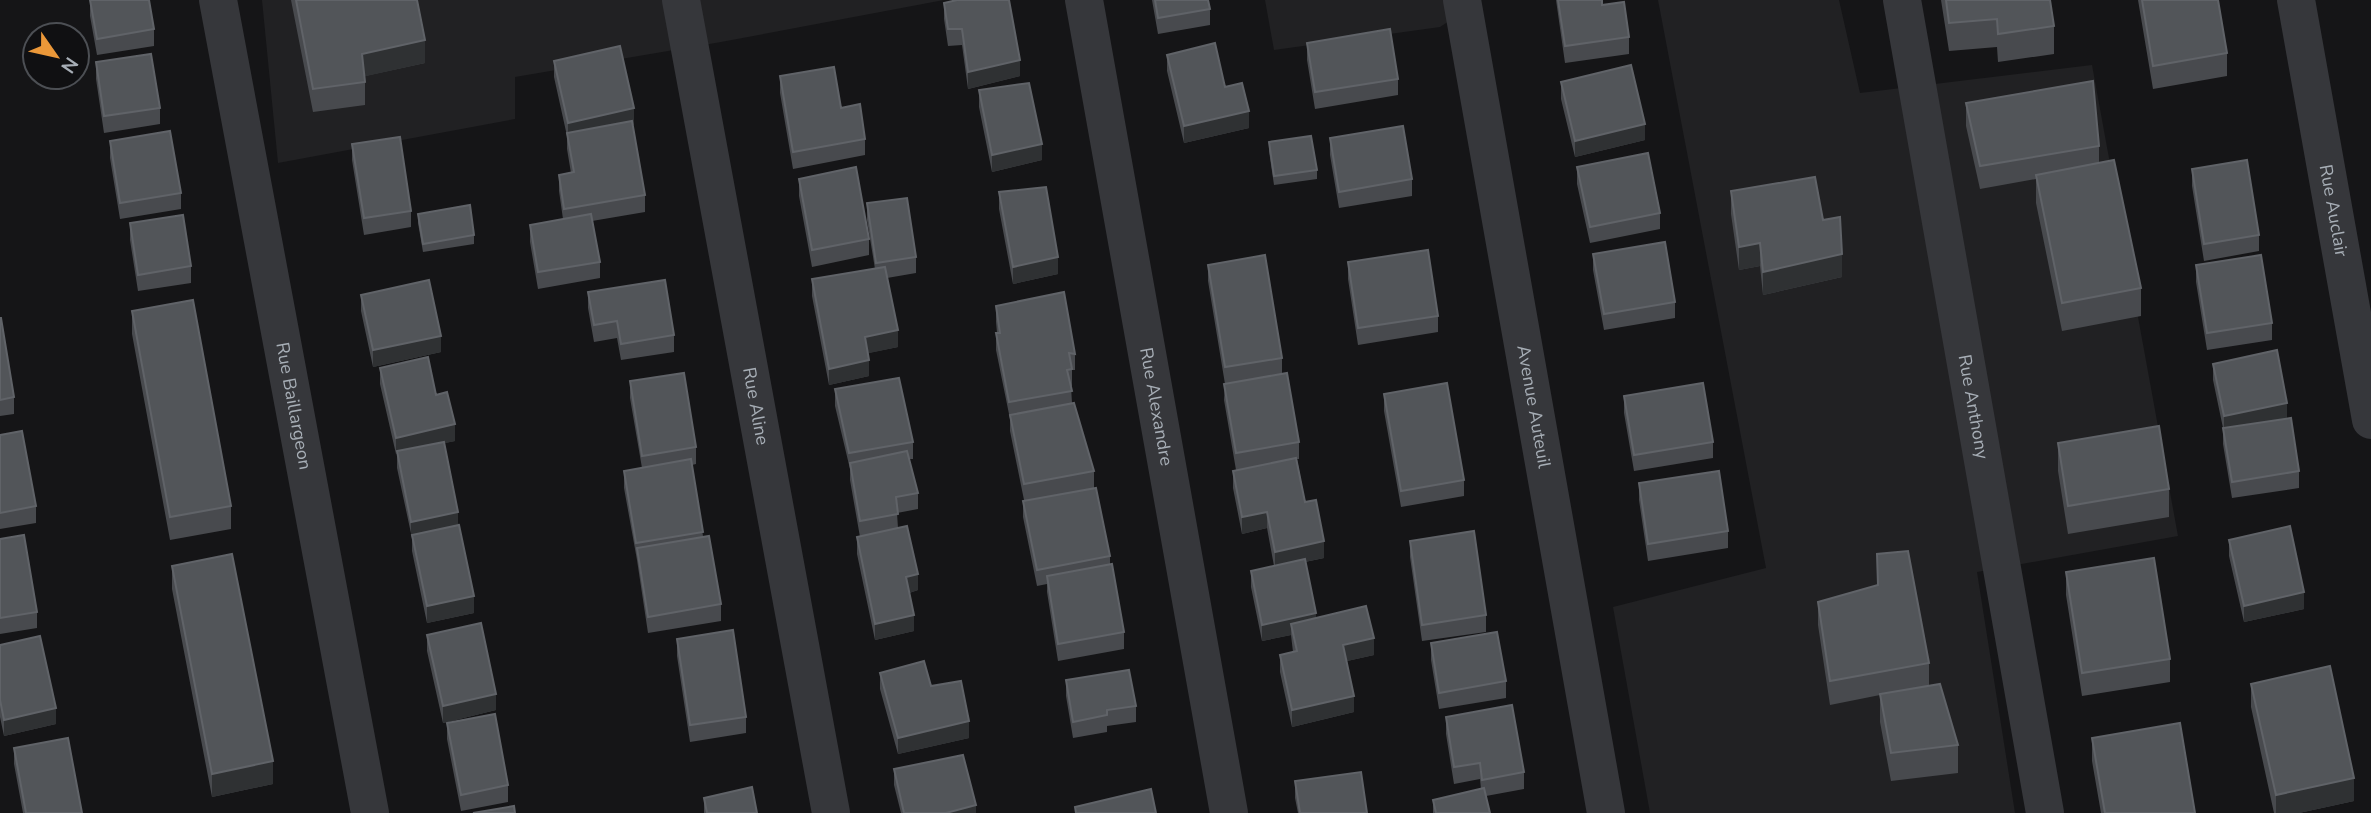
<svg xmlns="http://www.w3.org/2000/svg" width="2371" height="813" font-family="'Nunito Sans',sans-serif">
<rect width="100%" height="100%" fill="#151517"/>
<path fill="#212123" d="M262 0H944L721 42 515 77V119L278 163Z
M1265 0H1481L1440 27 1274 50Z
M1658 0H1839L1860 93 2092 65 2178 536 1977 572 2015 813H1650L1613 607 1766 568Z"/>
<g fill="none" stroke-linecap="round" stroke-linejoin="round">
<g stroke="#36373b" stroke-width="38">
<path id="s1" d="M218 0 370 813"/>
<path id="s2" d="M681 0 831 813"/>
<path id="s3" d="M1084 0 1229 813"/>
<path id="s4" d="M1462 0 1606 813"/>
<path id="s5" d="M1902 0 2045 813"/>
<path id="s6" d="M2296 0 2371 420"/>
</g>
</g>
<path fill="#484a4e" d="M90 0 154 29V46L97 55 90 16Z
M291 0H417L425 63 365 76V105L313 112Z
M1152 0H1208L1210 9V25L1158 34Z
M1556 0H1602V5L1629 37V54L1565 63Z
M1941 0H2050L2054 26V54L1998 62 1997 47 1949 51Z
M2138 0H2218L2227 53V76L2153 89Z
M944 3 1020 76 968 89 962 45 948 46 944 19Z
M1307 43 1398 79V95L1315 109 1307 60Z
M1167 55 1225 87 1249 128 1184 143 1167 71Z
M554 61 634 125H633L645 195V212L592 221 600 262V278L538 289 530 242V225L563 219 559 191V175L571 173 567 149V136L554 77Z
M96 62 160 108V124L104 133 96 79Z
M780 76 841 108 865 139V155L793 169 780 93Z
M1561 82 1645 140 1575 157 1561 99Z
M979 90 1042 160 992 172 979 107Z
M1966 103 2099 146V163L2141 288V316L2062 331 2036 203V179L1980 189 1966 126Z
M1330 138 1412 179V196L1339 208 1330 155Z
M110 141 181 193V209L120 219 110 158Z
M1269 142 1317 170V179L1274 185 1269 151Z
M352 144 411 211V227L364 235 352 160Z
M1577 167 1660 213V229L1590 243 1577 184Z
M2192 169 2259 235V251L2204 261 2192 186Z
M799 179 869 239V255L812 267 799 196Z
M1731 191 1823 220 1842 277 1763 295 1760 266 1739 270 1731 214Z
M999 192 1058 274 1013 284 999 209Z
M867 203 916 257V273L887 278 898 347 868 353 869 376 829 385 812 296V279L875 269 867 220Z
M418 214 474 235V244L423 252 418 223Z
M130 223 191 266V283L138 291 130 240Z
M1593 254 1675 302V318L1604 330 1593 270Z
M1348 262 1438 316V332L1358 345 1348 279Z
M1208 265 1282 358V374L1299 442V459H1297L1305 502 1324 558 1305 562 1316 618 1374 655 1347 661 1354 712 1292 727 1280 672V655L1293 652 1291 635 1262 641 1251 587V571L1274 566 1267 528 1242 534 1233 488V471L1253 467 1236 470 1224 400 1225 384 1208 281Z
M2196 265 2272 323V340L2207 350 2196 282Z
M588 292 674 335V352L621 360 617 338 594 342 588 308Z
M361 295 441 352 373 367 361 311Z
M996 306 1075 354V370H1072V386H1071L1072 403 1094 471V488L1110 556V564L1124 632V649L1058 661 1047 592V584L1037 586 1023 517V501L1024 500 1010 431V419L996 350V333H997L996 322Z
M132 311 231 506V529L170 540 132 334Z
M0 318 14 397V414L0 416Z
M2213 364 2287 418 2299 471V488L2232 498 2223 444V428L2213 380Z
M380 368 436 395 455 441 444 443 474 613 427 623 412 551V538L397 468V454H396L380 384Z
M630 381 696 447V464L692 465 703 536 721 604V621L648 633 637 560 624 488V471L642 468 630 398Z
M835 389 913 442V459H909L918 493V509L897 513 898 528 918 590 909 593 914 631 875 640 857 554V537H860L850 480V469L835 406Z
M1384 394 1464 480V496L1401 507 1384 411Z
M1624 396 1713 442V458L1634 471 1624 413Z
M0 435 36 506V523L0 529Z
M2058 443 2169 489V517L2068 534 2058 471Z
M1639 483 1728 531V548L1648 561 1639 500Z
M0 539 37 612V628L0 634Z
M2229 540 2304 609 2244 622 2229 556Z
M1410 541 1486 615V632L1422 641 1410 557Z
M1877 554 1929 663V686L1958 745V773L1891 781 1880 722V695L1830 705 1818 625V602L1878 585Z
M172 566 273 784 212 797 172 589Z
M2066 572 2170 659V682L2082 696 2066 595Z
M427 635 496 710 443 723 427 651Z
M677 639 746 717V733L690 742 677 656Z
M1431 643 1506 681V698L1439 709 1431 660Z
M0 645 56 724 4 736 0 717Z
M880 673 931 686 969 738 898 754 880 689Z
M1066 680 1136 706V722L1107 726V732L1073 738 1066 696Z
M2251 684 2354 801 2299 813H2274L2251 707Z
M1446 717 1524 772V789L1486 796 1490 813H1433V800L1481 789 1480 779 1454 784 1446 734Z
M447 723 508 785V802L461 811 447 739Z
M2092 738 2195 813H2101L2092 761Z
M14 748 82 813H23L14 764Z
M894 769 976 813H901L894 785Z
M1295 781 1367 813H1298L1295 798Z
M704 798 757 813H704Z"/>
<path fill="#2f3133" d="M425 40V63L362 77V54Z
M1020 60V76L968 89V72Z
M634 108V125L568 139V123Z
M1249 111V128L1184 143V126Z
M1645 124V140L1575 157V141Z
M1042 144V160L992 172V155Z
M1760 243V266L1739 270V247Z
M1842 254V277L1763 295V272Z
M1058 257V274L1013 284V267Z
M898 330V347L865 354V337Z
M441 336V352L373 367V350Z
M869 360V376L829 385V369Z
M2287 403V419L2224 433V416Z
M455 424V441L396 454V438Z
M458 512V529L412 535 411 538V522Z
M1267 512V528L1242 534V517Z
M1324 541V558L1275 568V552Z
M918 574V590L906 594V577Z
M2304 592V609L2244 622V606Z
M474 596V613L427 623V606Z
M1316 613V629L1291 624V635L1262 641V625Z
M914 615V631L875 640V624Z
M1374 638V655L1343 662V645Z
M496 694V710L443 723V706Z
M1354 696V712L1292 727V710Z
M56 708V724L4 736V720Z
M969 721V738L898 754V738Z
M273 761V784L212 797V774Z
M2354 778V801L2299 813H2276V795Z
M976 805V813H946Z"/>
<path fill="#525559" stroke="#606368" stroke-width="2" d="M90 0H149L154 29 97 39Z
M296 0H417L425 40 362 54 365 82 313 89Z
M957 0H1009L1020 60 968 72 962 29H948L944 3Z
M1155 0H1208L1210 9 1158 18Z
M1558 0H1602V5L1624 2 1629 37 1565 46Z
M1946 0H2050L2054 26 1998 34 1997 19 1949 23Z
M2142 0H2218L2227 53 2153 66Z
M1390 29 1398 79 1315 92 1307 43Z
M1215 43 1225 87 1242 83 1249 111 1184 126 1167 55Z
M620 46 634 108 568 123 554 61Z
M151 54 160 108 104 116 96 62Z
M1631 65 1645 124 1575 141 1561 82Z
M834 67 841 108 860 104 865 139 793 152 780 76Z
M2093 81 2099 146 1980 166 1966 103Z
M1029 83 1042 144 992 155 979 90Z
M632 121 645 195 564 209 559 175 574 172 567 133Z
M1403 126 1412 179 1339 192 1330 138Z
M170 131 181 193 120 203 110 141Z
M1311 136 1317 170 1274 176 1269 142Z
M400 137 411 211 364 218 352 144Z
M1648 153 1660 213 1590 227 1577 167Z
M2114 160 2141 288 2062 303 2036 175Z
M2247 160 2259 235 2204 244 2192 169Z
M856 167 869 239 812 250 799 179Z
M1815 177 1823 220 1840 217 1842 254 1763 272 1760 243 1739 247 1731 191Z
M1046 187 1058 257 1013 267 999 192Z
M907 198 916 257 876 263 867 203Z
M470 205 474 235 423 244 418 214Z
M591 214 600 262 538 272 530 225Z
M183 215 191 266 138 275 130 223Z
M1665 242 1675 302 1604 314 1593 254Z
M1428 250 1438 316 1358 328 1348 262Z
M1265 255 1282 358 1225 367 1208 265Z
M2261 255 2272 323 2207 333 2196 265Z
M885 267 898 330 865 337 869 360 829 369 812 279Z
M429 280 441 336 373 350 361 295Z
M665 280 674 335 621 344 617 321 594 325 588 292Z
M1064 292 1075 354 1069 353 1072 369 1067 370 1072 391 1009 402 996 333H1000L996 306Z
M193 300 231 506 170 517 132 311Z
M0 318H1L14 397 0 400Z
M2277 350 2287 403 2224 416 2213 364Z
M428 357 436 395 447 392 455 424 396 438 380 368Z
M684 373 696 447 642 456 630 381Z
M1287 373 1299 442 1236 453 1224 384Z
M899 378 913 442 849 453 835 389Z
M1447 383 1464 480 1401 491 1384 394Z
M1703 383 1713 442 1634 455 1624 396Z
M1074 403 1094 471 1024 484 1010 415Z
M2291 418 2299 471 2232 482 2223 428Z
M2159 426 2169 489 2068 506 2058 443Z
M22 431 36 506 0 513V435Z
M444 442 458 512 411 522 397 451Z
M907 451 918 493 896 497 898 514 860 521 850 463Z
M1296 458 1305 502 1316 500 1324 541 1275 552 1267 512 1242 517 1233 471Z
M691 459 703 532 636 543 624 471Z
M1719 471 1728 531 1648 544 1639 483Z
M1096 488 1110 556 1037 570 1023 501Z
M459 525 474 596 427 606 412 535Z
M907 526 918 574 906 577 914 615 875 624 857 537Z
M2290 526 2304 592 2244 606 2229 540Z
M1474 531 1486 615 1422 625 1410 541Z
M24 535 37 612 0 618V539Z
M709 536 721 604 648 617 637 548Z
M1908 551 1929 663 1830 681 1818 602 1878 585 1877 554Z
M232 554 273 761 212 774 172 566Z
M2154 558 2170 659 2082 673 2066 572Z
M1305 559 1316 613 1262 625 1251 571Z
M1112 564 1124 632 1058 644 1047 576Z
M1366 606 1374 638 1343 645 1354 696 1292 710 1280 655 1297 651 1291 624Z
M481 623 496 694 443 706 427 635Z
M733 630 746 717 690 725 677 639Z
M1497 632 1506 681 1439 693 1431 643Z
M40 636 56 708 4 720 0 700V645Z
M924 661 931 686 961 681 969 721 898 738 880 673Z
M2330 666 2354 778 2276 795 2251 684Z
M1129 670 1136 706 1107 710V715L1073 722 1066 680Z
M1940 684 1958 745 1891 753 1880 694Z
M1512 705 1524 772 1482 780 1480 763 1454 767 1446 717Z
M495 714 508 785 461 795 447 723Z
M2180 723 2195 813H2105L2092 738Z
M68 738 82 813H26L14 748Z
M963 755 976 805 946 813H904L894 769Z
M1361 772 1367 813H1300L1295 781Z
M752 787 757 813H707L704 798Z
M1484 788 1490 813H1436L1433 800Z
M1151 789 1156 813H1076L1075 807Z
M514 806 515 813H473Z"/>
<g text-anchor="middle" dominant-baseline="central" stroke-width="5" stroke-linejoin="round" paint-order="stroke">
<g font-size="18" fill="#a7aeb6" stroke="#101012">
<text stroke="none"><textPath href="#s6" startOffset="214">Rue Auclair</textPath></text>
<text stroke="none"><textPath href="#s1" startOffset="413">Rue Baillargeon</textPath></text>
<text stroke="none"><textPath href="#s2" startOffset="413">Rue Aline</textPath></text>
<text stroke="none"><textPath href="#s3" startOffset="413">Rue Alexandre</textPath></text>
<text stroke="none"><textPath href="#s4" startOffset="413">Avenue Auteuil</textPath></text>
<text stroke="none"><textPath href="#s5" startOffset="413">Rue Anthony</textPath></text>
</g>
</g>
<g transform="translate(56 56) rotate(124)"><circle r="33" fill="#101012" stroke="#4c4f54" stroke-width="2"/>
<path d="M0-5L12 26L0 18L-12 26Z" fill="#eb9839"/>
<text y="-10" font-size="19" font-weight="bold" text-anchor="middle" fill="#a7aeb6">N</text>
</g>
</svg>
